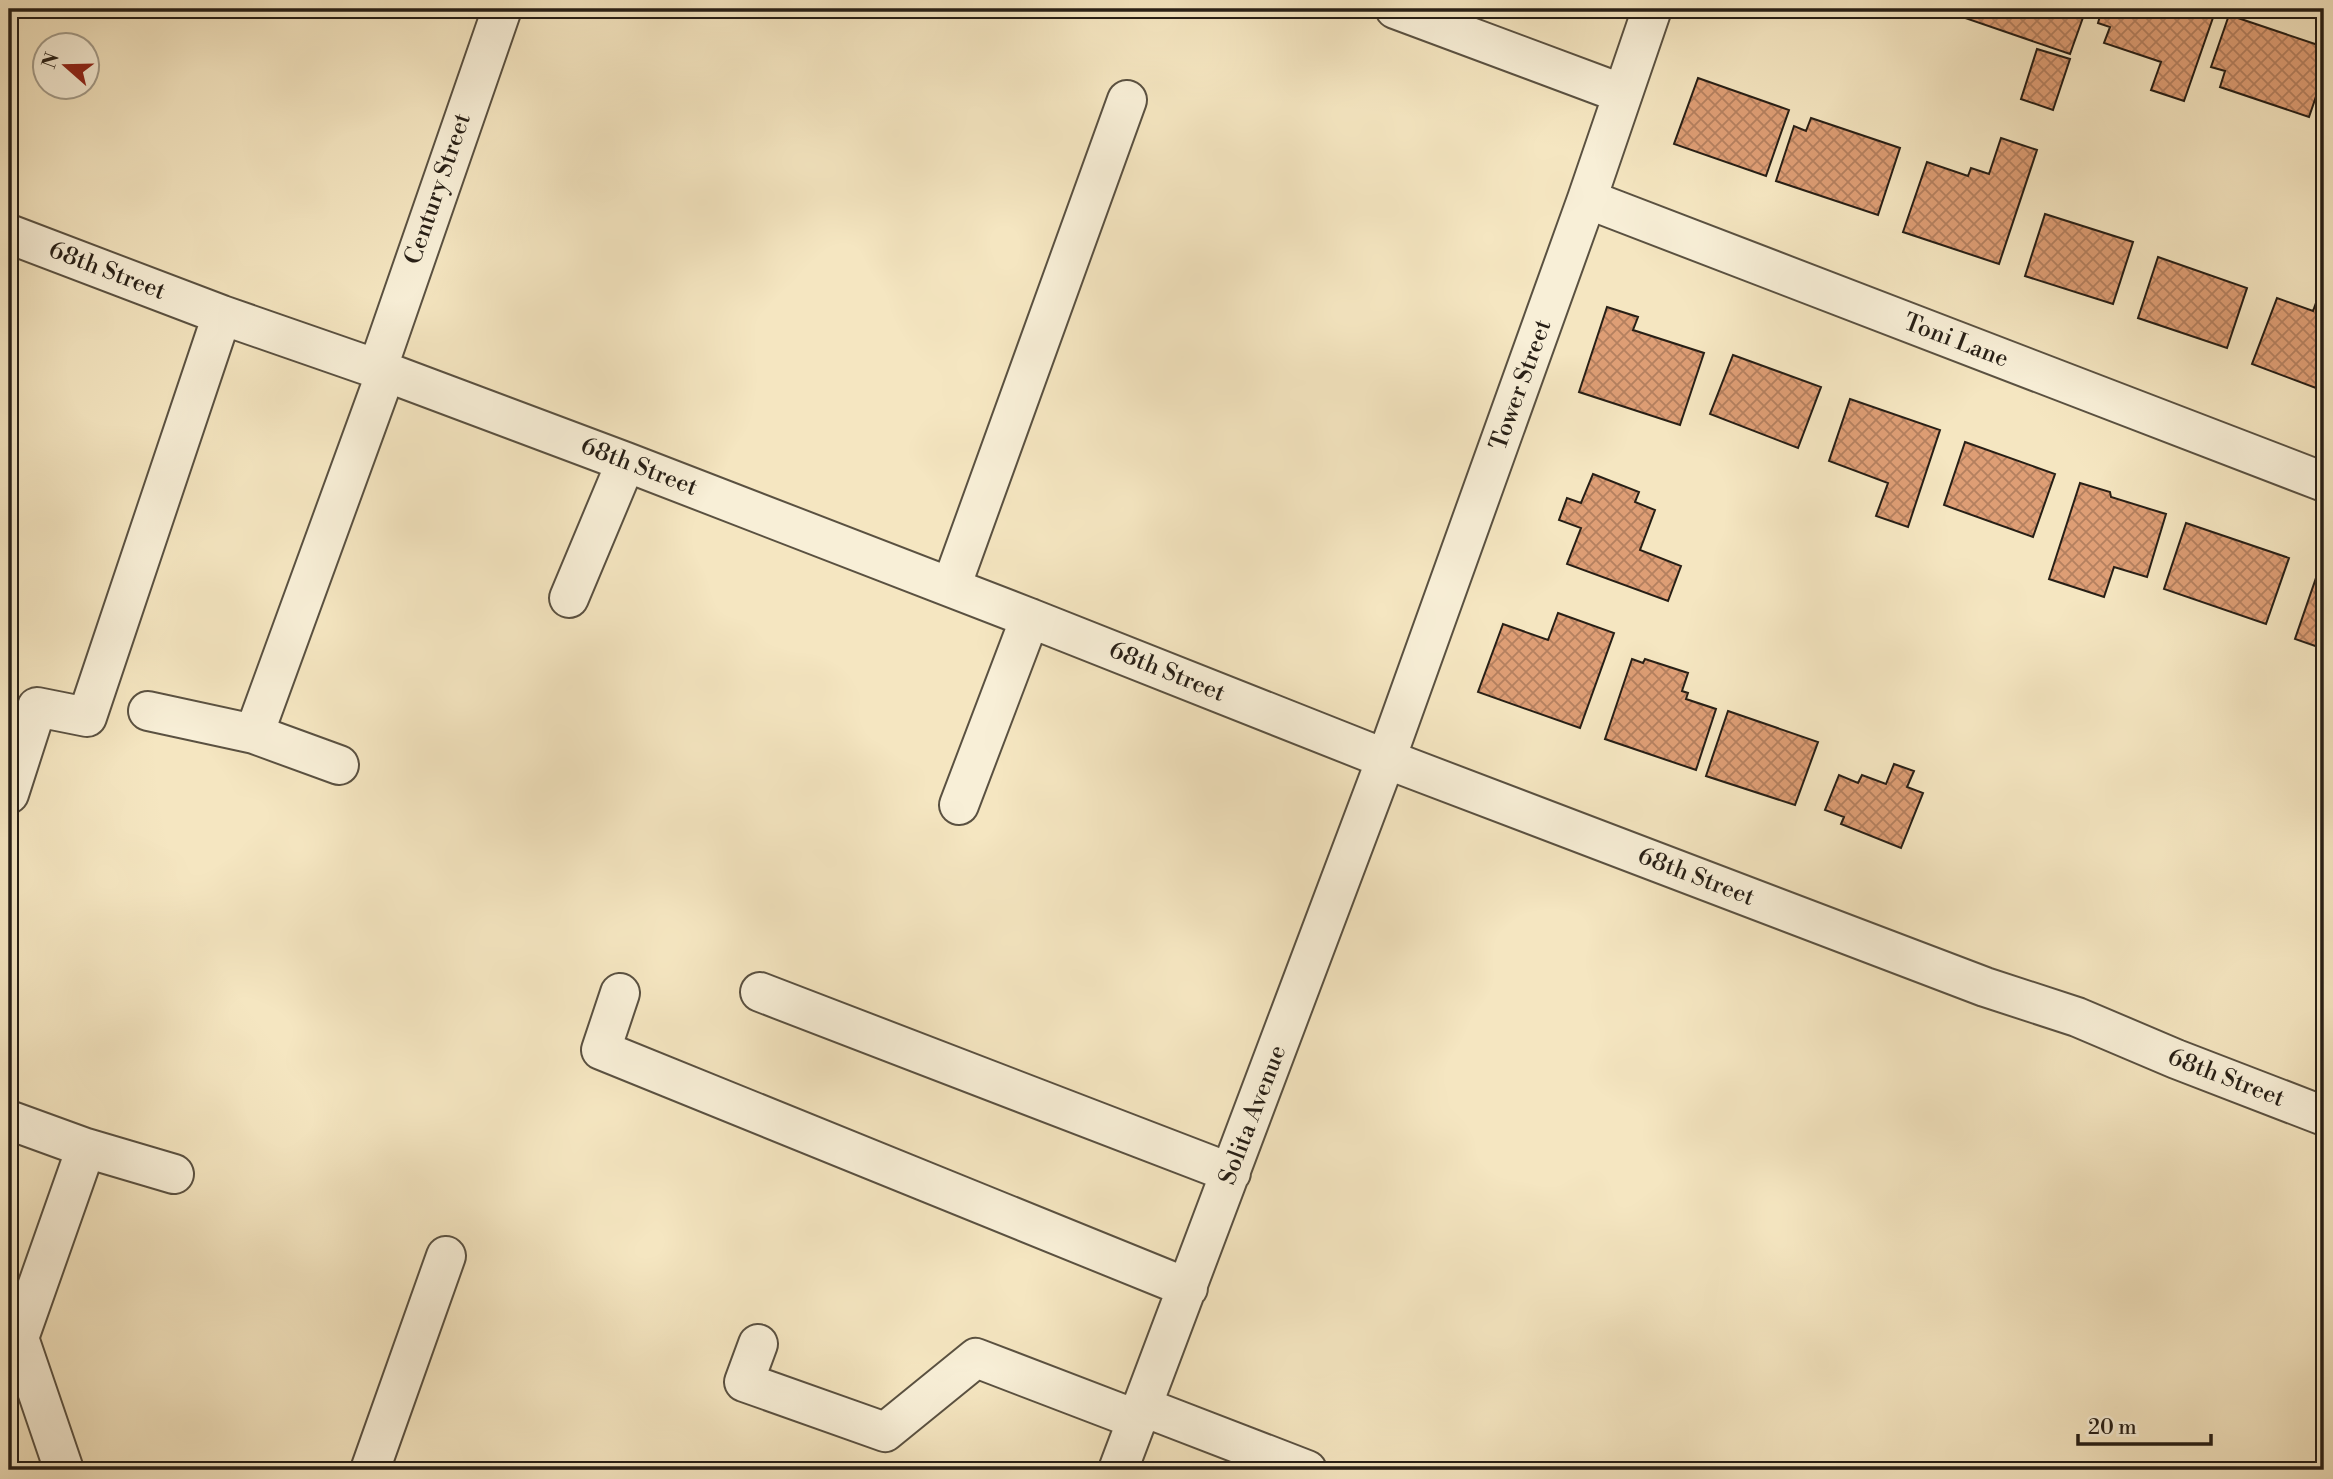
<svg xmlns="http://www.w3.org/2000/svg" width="2333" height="1479" font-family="'Libre Bodoni',serif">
<defs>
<pattern id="building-cross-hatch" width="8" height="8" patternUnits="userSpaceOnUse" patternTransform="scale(1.75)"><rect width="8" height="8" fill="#de9e75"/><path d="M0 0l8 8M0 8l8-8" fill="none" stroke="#b4805f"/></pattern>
</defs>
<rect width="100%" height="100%" fill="#f5e6c1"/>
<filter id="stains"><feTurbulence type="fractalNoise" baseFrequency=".00286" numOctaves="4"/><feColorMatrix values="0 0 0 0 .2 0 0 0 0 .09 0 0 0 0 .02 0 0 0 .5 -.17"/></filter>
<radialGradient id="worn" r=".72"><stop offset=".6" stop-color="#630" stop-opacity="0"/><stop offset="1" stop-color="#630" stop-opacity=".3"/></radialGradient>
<path fill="url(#building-cross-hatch)" stroke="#271f16" stroke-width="2" d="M1969 9H2086L2070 54 1965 18Z
M2102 9H2216L2184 101 2151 90 2161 62 2104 43 2110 27 2098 23Z
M2229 15 2324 47V73L2309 117 2220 87 2225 71 2211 67Z
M2037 49 2070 59 2053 110 2021 99Z
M1698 78 1789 110 1766 176 1674 144Z
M1811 118 1900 148 1878 215 1776 181 1794 126 1806 131Z
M2001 138 2037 150 1999 264 1903 232 1927 162 1968 176 1971 168 1989 174Z
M2045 214 2133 242 2113 304 2025 276Z
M2158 257 2247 288 2227 348 2138 318Z
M2324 281V391L2252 364 2277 298 2313 311Z
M1607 307 1638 317 1633 330 1704 353 1680 425 1579 392Z
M1733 355 1821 387 1798 448 1710 414Z
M1850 399 1940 430 1908 527 1876 516 1888 483 1829 461Z
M1965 442 2055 474 2033 537 1944 505Z
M1593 474 1639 492 1635 502 1655 510 1640 550 1681 566 1668 601 1567 564 1581 528 1559 520 1567 498 1581 503Z
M2080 483 2110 492 2111 497 2166 514 2147 577 2114 567 2104 597 2049 579Z
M2186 523 2289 558 2266 624 2164 589Z
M2317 575 2324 577V649L2295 639Z
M1558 613 1614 633 1580 728 1478 692 1503 624 1548 640Z
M1632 659 1643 663 1645 659 1688 673 1682 691 1688 693 1686 699 1716 709 1696 770 1605 739Z
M1728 711 1818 742 1795 805 1706 776Z
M1894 764 1914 771 1907 787 1923 793 1901 848 1841 824 1844 817 1825 810 1839 775 1858 783 1862 775 1886 784Z"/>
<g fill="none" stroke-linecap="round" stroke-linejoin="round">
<defs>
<path id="minor" d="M1395 9 1623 94
M1587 199 2324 482
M9 234 222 315 386 372 626 462 1030 618 1386 759 1985 987 2077 1017 2176 1059 2324 1116
M377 370 502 9
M951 587 1127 100
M569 598 626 462
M148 711 254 734 386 372
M254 734 339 765
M9 794 37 707 87 717 222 315
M959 805 1030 618
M760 992 1231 1173
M620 993 601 1050 1188 1288
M9 1120 86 1148
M758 1344 744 1382 885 1432 976 1358 1138 1420
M1141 1406 1307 1470
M64 1470 19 1338 86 1148 174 1174
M370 1470 446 1256
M1118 1470 1386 759 1587 199 1652 9"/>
</defs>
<use href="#minor" stroke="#5a5141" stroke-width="42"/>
<use href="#minor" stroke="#f8efd7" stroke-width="38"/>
</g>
<g text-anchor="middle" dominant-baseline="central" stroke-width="7" stroke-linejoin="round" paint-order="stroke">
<g font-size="24" fill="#271f16" stroke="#f8efd7">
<text transform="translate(438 189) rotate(-71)">Century Street</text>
<text transform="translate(107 271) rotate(21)">68th Street</text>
<text transform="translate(1956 341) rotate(21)">Toni Lane</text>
<text transform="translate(1521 385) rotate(-70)">Tower Street</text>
<text transform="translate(639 467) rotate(21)">68th Street</text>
<text transform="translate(1167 672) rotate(22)">68th Street</text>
<text transform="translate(1696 877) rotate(21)">68th Street</text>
<text transform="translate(2226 1078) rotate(21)">68th Street</text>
<text transform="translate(1253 1115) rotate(-69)">Solita Avenue</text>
</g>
</g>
<rect width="2333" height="1479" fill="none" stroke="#f5e6c1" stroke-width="35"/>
<rect x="10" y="10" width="2312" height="1458" fill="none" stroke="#271f16" stroke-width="3.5"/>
<rect x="18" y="18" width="2298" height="1444" fill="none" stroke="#271f16" stroke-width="2"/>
<g transform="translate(66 66) rotate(290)"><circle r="33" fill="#f8efd7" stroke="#a49c8a" stroke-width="2"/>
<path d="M0-5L12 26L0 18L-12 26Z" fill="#8f2418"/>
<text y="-10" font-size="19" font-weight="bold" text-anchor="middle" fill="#271f16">N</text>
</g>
<path d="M2078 1434v10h133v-10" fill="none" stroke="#271f16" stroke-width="3.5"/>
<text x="2088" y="1434" font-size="21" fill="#271f16" stroke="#f8efd7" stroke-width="5" paint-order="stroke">20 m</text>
<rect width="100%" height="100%" filter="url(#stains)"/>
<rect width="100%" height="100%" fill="url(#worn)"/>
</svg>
